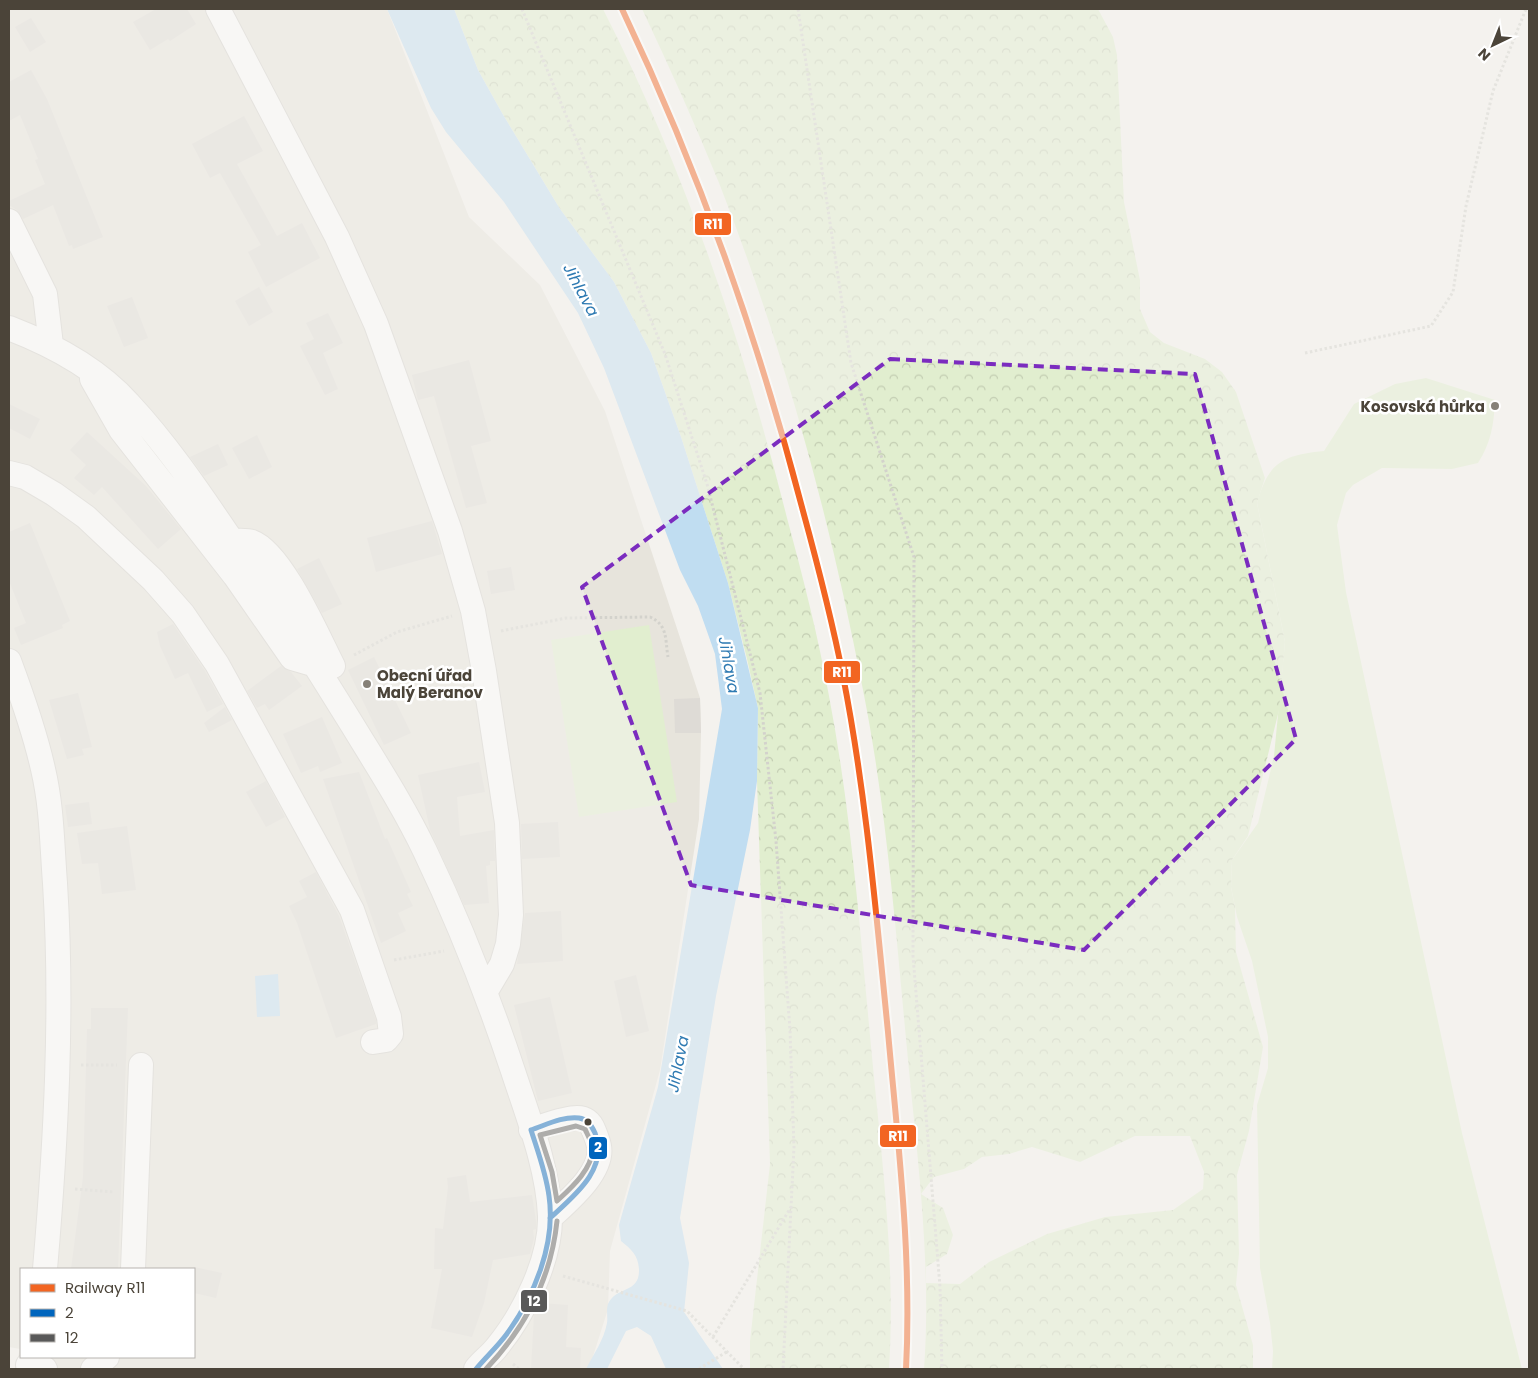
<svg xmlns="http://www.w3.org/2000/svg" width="1538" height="1378" font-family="Poppins,sans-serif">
<defs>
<pattern id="forest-crowns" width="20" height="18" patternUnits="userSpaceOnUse" patternTransform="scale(1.25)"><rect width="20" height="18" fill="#e1eecf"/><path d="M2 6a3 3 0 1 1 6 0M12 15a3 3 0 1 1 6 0" fill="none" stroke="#c3cdb2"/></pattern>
</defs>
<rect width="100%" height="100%" fill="#f4f2ee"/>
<path fill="#e7e4dc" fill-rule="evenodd" d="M9 9H387L469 217 540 285 605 411 700 698 701 733 699 819 660 1070 610 1251 608 1309 589 1369H15L20 1349 9 1347ZM21 1269H194V1357H21Z"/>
<path fill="#e1eecf" d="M1426 378 1495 400C1494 424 1491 443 1478 463L1452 469 1382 468 1353 485 1346 493 1337 525 1346 592 1462 1133 1522 1369H1272L1273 1351 1270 1323 1260 1268 1257 1105 1268 1068V1037L1252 961 1237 917 1231 887 1232 860 1258 823 1274 756 1285 642 1257 503C1268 463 1282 455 1324 451L1354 404 1395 384Z
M649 625 677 802 579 817 551 640Z"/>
<path fill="url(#forest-crowns)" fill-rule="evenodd" d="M454 9H603C685 170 743 343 787 518 803 577 818 636 829 696 851 811 860 929 871 1046 881 1153 896 1262 889 1369H750V1341L770 1164 757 781 758 708 747 659 728 583 681 437 651 353 614 282 560 209 502 113 478 70Z
M642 9H1098L1113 37 1117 55 1124 202 1140 280V309L1150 332 1164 343 1205 359 1222 372 1236 392 1265 478 1257 503 1285 642 1279 710 1248 836 1232 860 1231 887 1235 907 1236 952 1263 1047 1249 1131 1237 1175 1239 1254 1236 1285 1253 1345V1369H924C932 1260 916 1148 906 1039 895 923 886 805 863 690 830 518 783 346 719 183 695 124 669 66 642 9ZM1135 1136H1190L1204 1172 1203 1189 1173 1210 1105 1217 1047 1234 989 1262 960 1284 926 1283V1267L947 1254 953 1235 943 1208 921 1194 934 1177 964 1169 982 1157 1009 1154 1032 1147 1080 1162Z"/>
<path fill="#c0ddf1" d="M387 9H454L478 70 502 113 560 209 614 282 651 353 681 437 728 583 758 708 757 781 750 830 716 996 680 1218 689 1263 684 1312 723 1369H666L651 1336 637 1327 626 1331 607 1369H586C593 1355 604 1340 607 1323 608 1317 606 1310 608 1304 616 1286 640 1294 639 1269 638 1255 631 1249 621 1241L619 1225 658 1087 722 709 715 654 698 606 680 570 604 368 578 313 504 202 446 132 431 108Z
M278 974 280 1016 257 1017 255 976Z"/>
<path fill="#dedbd6" d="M156 9H187L196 24 170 41 168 39 150 50 133 22Z
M31 18 46 42 30 52 15 27Z
M31 70 47 99 103 237 73 249 72 245 69 246 53 205 23 219 17 210 9 205V201L45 184 35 160 38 159 20 115 9 121V82Z
M244 116 263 151 237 164 277 236 302 223 320 258 266 287 248 252 261 245 220 173 210 178 192 144Z
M259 287 273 312 249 326 235 301Z
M132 297 148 338 124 347 107 306Z
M328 313 343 343 323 353 338 389 325 395 300 346 314 339 306 323Z
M469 360 491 441 471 446 487 503 466 508 434 396 418 400 412 375Z
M9 404 40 419 30 439 9 428Z
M87 432 146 486 181 529 158 549 102 487 94 495 74 478 86 465 70 450Z
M257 435 272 467 249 479 232 448Z
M218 444 228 465 204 476 190 457Z
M432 521 442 554 376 572 367 538Z
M30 523 70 621 62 625 63 628 21 645 14 628 26 623 9 581V532Z
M319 558 342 604 322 613 297 569Z
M511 567 515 590 491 594 487 571Z
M173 624 205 671 223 704 207 712 188 673 175 679 160 646 157 632Z
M374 657 411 733 384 745 348 670Z
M281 666 291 672 302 686 269 710 265 704 257 708 247 691Z
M78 693 92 747 82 749 84 755 67 759 49 700Z
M700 698 701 733H675L674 699Z
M225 707 232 720 209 732 204 723Z
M322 717 342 763 320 772 318 766 301 773 283 734Z
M479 762 485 792 457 797 460 836 494 830 495 861H490V865L486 866 489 903 464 905 430 830 418 775Z
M359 772 385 839 387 838 411 892 407 894 413 906 398 913 406 931 381 943 323 779Z
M266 781 285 817 266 827 246 792Z
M89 802 92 824 68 827 65 805Z
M558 822 560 857 522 859 521 824Z
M127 826 136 890 102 894 98 863 82 864 77 833Z
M316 872 339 916 376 1020V1024L336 1038 297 923 289 906 307 897 299 881Z
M561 911 563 961 517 964 525 913Z
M636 975 649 1031 626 1037 614 981Z
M550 997 572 1093 538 1101 514 1005Z
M91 1008H128L118 1269H71L83 1177 87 1029H91Z
M466 1175 470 1202 532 1195 536 1221V1229L533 1230 534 1238 530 1254 493 1260 484 1303 472 1337 431 1328 442 1269H434L435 1228 443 1229 448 1187 447 1178Z
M194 1267 222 1273 216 1298 194 1293Z
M541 1303 568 1305 566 1347 581 1348 580 1369H531L534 1315Z"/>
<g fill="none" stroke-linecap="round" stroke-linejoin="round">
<defs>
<path id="minor" d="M218 9 337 237 376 324 450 531 473 611 484 671 507 823 511 915 508 944 502 964 486 991
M9 221 45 294 51 345
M9 328C53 345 97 368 129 404 171 449 206 503 241 554 281 610 317 668 353 726 378 767 404 807 425 851 459 922 488 996 513 1071 528 1117 548 1167 550 1216 551 1259 524 1314 497 1347 491 1355 482 1361 476 1369
M92 379 121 430 235 576 292 658 316 665
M9 473 25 477 54 494 86 517 153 580 183 614 217 664 352 910 389 1017 391 1034 386 1040 373 1042
M232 541C238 541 246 540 252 542 282 553 318 637 333 666
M9 661C22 696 35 733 43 769 52 807 52 845 55 883 63 1011 56 1141 45 1269
M531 1130C545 1126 563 1118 577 1118 586 1118 591 1123 594 1131 596 1136 598 1141 599 1146 604 1172 567 1202 550 1218
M133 1269 141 1065
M28 1365 45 1369
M93 1369 107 1357"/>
</defs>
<use href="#minor" stroke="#d2d0cb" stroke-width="26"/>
<path stroke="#d3d2cc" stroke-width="3" stroke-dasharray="2.5 2.5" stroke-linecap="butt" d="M522 9 665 354 707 484 760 693 776 841 790 1030 794 1147 783 1369
M798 9 851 363 914 557 913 956 940 1287 942 1369
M1305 353 1431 326 1453 292 1466 206 1493 91 1526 9
M501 631 566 618 650 617C668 625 665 639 668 657
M354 655 397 632 452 616
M394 960 444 951
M81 1065H117
M75 1189 114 1192
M563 1276 687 1311 744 1369
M713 1337 791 1207
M513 1364 519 1369
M699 1369 728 1351"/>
<use href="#minor" stroke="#fdfdfc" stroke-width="24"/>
<defs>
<path id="bus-1" d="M531 1130C546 1125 563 1116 579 1118 588 1119 592 1126 595 1133 609 1169 574 1196 550 1218
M476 1369C486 1357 497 1347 506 1335 534 1297 556 1244 549 1196 546 1173 538 1152 531 1130"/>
<path id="bus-2" d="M576 1126 585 1129C587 1134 592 1142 592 1148 594 1168 570 1189 557 1201L552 1172 540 1135Z
M486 1369C525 1328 551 1279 557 1221"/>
</defs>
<use href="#bus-1" stroke="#fff" stroke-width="9"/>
<use href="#bus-2" stroke="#fff" stroke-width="9"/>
<use href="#bus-1" stroke="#0065bd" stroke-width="5"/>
<use href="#bus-2" stroke="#595959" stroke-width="5"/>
<defs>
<path id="rail-1" d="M622 9C699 171 758 338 803 511 818 566 832 620 843 676 866 793 876 913 888 1032 898 1144 912 1256 906 1369"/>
</defs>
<use href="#rail-1" stroke="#fff" stroke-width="10"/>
<use href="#rail-1" stroke="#f26522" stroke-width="6"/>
</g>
<path d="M0 0H1538V1378H0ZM890 359 1195 374 1296 739 1084 950 691 885 582 587Z" fill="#f4f2ee" fill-opacity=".55" fill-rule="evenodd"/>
<path fill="none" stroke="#7b2cbf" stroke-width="4" stroke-dasharray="10 6" stroke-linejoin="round" d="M890 359 1195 374 1296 739 1084 950 691 885 582 587Z"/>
<g fill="#868178" stroke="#fff" stroke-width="2">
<circle cx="1495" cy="406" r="5"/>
<circle cx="367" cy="684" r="5"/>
</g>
<circle fill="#4b4439" stroke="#fff" stroke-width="2" cx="588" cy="1122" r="4.5"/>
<g text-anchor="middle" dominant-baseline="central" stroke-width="5" stroke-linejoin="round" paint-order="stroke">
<g font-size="15" font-weight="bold" fill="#4b4439" stroke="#fff" text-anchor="end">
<text x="1485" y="406">Kosovská hůrka</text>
<text x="377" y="675" text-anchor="start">Obecní úřad<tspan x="377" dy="17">Malý Beranov</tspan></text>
</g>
<g font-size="16" font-style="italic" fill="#2e7ab2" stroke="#fff">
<text transform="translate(581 290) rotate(62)">Jihlava</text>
<text transform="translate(729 665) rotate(80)">Jihlava</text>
<text transform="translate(678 1064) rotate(-79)">Jihlava</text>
</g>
</g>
<g stroke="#fff" stroke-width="2">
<rect x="694" y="212" width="38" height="24" rx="5" fill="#f26522"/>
<rect x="823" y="660" width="38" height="24" rx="5" fill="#f26522"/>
<rect x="879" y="1124" width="38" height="24" rx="5" fill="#f26522"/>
<rect x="588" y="1136" width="20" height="24" rx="5" fill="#0065bd"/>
<rect x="520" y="1289" width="28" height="24" rx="5" fill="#595959"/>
</g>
<g font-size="14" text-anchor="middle" font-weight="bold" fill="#fff">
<text x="713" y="229">R11</text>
<text x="842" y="677">R11</text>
<text x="898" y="1141">R11</text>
<text x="598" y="1152">2</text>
<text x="534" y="1306">12</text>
</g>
<rect width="1538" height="1378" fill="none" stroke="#4b4439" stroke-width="20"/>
<rect x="20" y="1268" width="175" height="90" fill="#ffffff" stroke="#b7b4b0"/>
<rect x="30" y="1284" width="25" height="8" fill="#f26522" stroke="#b7b4b0"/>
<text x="65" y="1293" font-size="15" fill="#4b4439">Railway R11</text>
<rect x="30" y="1309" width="25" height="8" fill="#0065bd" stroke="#b7b4b0"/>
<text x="65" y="1318" font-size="15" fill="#4b4439">2</text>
<rect x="30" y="1334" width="25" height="8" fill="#595959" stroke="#b7b4b0"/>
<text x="65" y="1343" font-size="15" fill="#4b4439">12</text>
<g transform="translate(1493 45) rotate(223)" stroke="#ffffff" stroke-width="4" paint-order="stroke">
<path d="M0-4L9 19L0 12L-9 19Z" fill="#4b4439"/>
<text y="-8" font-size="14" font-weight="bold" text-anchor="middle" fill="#4b4439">N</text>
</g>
</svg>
